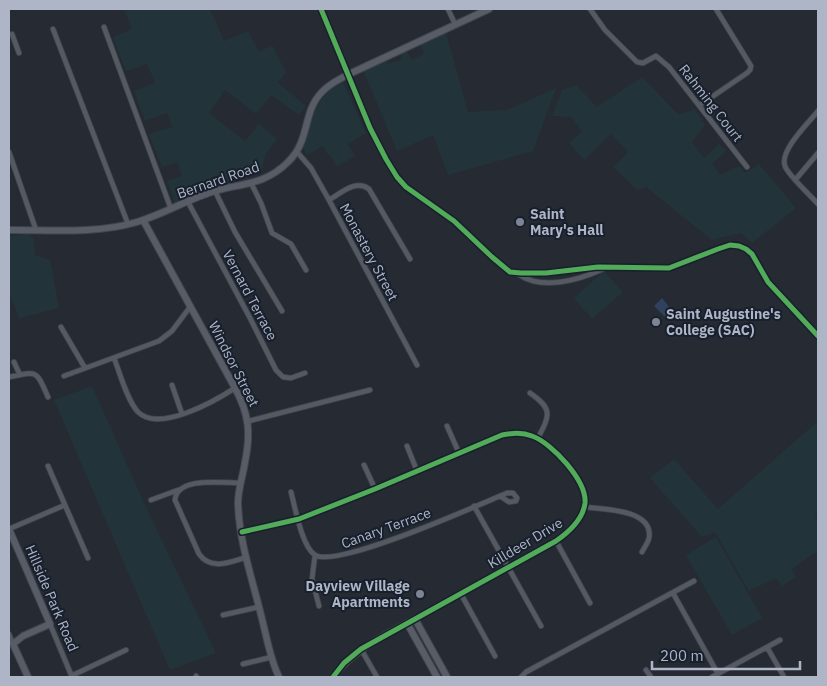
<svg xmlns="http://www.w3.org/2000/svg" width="827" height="686" font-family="'IBM Plex Sans',sans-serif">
<rect width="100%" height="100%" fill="#252a33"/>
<path fill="#223439" d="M124 9H210L224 41 248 31 259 52 272 45 286 72 278 83 306 106 299 115 271 95 256 114 225 90 209 113 245 141 259 124 277 139 266 153 262 169 175 202 167 181 182 176 177 162 162 167 149 134 172 127 167 113 145 121 134 91 155 83 147 64 126 71 113 37 132 29Z
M446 33 468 112 507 110 556 88 533 151 448 175 433 135 397 151 363 70 386 60 388 64 402 59 400 53 407 51 411 60 424 54 420 44Z
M642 77 679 115 695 109 705 125 692 142 704 158 719 144 726 151 712 164 720 175 739 166 745 173 759 164 796 208 752 243 741 233 712 240 646 187 637 190 613 167 628 152 611 134 584 160 569 143 582 131 571 117 552 116 562 90 576 85 597 107Z
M343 82 366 133 348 144 355 156 336 167 330 154 328 155 323 146 307 155 303 149C314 118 312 99 343 82Z
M29 234 34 239 35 255 50 260 59 308 19 318 9 293V236Z
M604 271 623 292 592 319 574 298Z
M92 386 143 501 216 653 170 670 54 400Z
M818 421V510L815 515 818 524V555L816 552 792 569 796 577 782 586 776 578 749 591 715 532 702 537 650 478 674 459 718 509Z
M716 537 762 618 732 635 686 555Z"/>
<path fill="#30415d" d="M662 298 674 313 667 319 654 306Z"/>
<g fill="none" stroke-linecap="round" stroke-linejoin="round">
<defs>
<path id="street" d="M321 9 370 128 386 159 397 177 406 187 454 221 492 257 510 272 521 273H546L598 267 669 268 718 249 730 245 739 246 746 249 752 254 768 282 818 336
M448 9 455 24
M590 9 605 30 637 62 643 63 656 56 669 67 747 167
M104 27 171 209
M53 29 128 224
M12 34 19 53
M700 105 747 73 750 70 751 66 716 9
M818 111C809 122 779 151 785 166 787 174 811 196 818 204
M9 152 36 230
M297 152 311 168 329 200 417 365
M796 179 818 153
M251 183 261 203 272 233 291 244 306 270
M215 191 235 232 282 311
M329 200C341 193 356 179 369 189L410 259
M188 202 250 318 276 370 283 377 291 378 305 373
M518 274C542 291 579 280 603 269
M61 327 85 368
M114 358C120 373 127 400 138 412 159 433 215 401 235 388
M14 362 20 375
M64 376 159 341 172 331 190 307
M9 377C38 371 36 370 48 397
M172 385 182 414
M530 393C553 409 550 415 538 438
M249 421 370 390
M447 426 459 453
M407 446 417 471
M364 465 375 489
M48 466 88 558
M240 483C223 483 177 476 175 500L199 554C211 571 231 562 247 557
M291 492C295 507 302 547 315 555 337 569 478 505 507 493H513L517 498 516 501 509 502 500 496
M151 500 178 490
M474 506 541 626
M584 507C602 509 654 509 649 538 648 543 644 548 642 552
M9 529 65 505
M242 532 299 519 375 489 502 435C513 433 522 432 532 436 552 443 587 481 585 503 583 520 569 532 556 541L415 619
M556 541 590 603
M315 555 312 579 319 606
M673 593 718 674
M461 594 495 656
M223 615 259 607
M50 624 72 677
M9 634 13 644
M767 647 784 677
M361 649 377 677
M243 664 272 657
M646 670 651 677
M71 676 126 650
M196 676 197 677
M521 677 526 672 694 581
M712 677 780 640"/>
<path id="secondary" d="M143 220 235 388C249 414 251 433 245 462 243 476 238 489 238 503 239 542 253 581 262 619 267 638 270 659 279 677
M9 230C51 230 97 234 137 222 164 214 188 199 215 191 243 183 265 185 288 162 311 140 302 112 322 92 329 84 338 80 347 75L489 9
M9 529 50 624 23 636 13 644 28 677
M407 623 437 677
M333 677C353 650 385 635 415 619L447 677"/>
</defs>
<use href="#street" stroke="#42464e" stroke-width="6"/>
<use href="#secondary" stroke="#42464e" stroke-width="8"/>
<use href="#street" stroke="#545962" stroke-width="4.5"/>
<use href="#secondary" stroke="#585c66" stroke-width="6"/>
<defs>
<path id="cycleway" d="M321 9 370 128 386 159 397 177 406 187 454 221 492 257 510 272 521 273H546L598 267 669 268 718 249 730 245 739 246 746 249 752 254 768 282 818 336
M242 532 299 519 375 489 502 435C513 433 522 432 532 436 552 443 587 481 585 503 583 520 569 532 556 541L361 649 344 663 333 677"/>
</defs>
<use href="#cycleway" stroke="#18202d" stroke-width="8"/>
<use href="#cycleway" stroke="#51ab58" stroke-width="5"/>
</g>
<g fill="#7d8493" stroke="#18202d" stroke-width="2">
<circle cx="520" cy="222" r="5"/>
<circle cx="656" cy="322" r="5"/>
<circle cx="420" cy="594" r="5"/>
</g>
<g text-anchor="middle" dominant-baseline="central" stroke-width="4" stroke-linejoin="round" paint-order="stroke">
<g font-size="14" fill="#adb5c6" stroke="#18202d">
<text transform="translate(711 103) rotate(52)">Rahming Court</text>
<text transform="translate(218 180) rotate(-19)">Bernard Road</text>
<text transform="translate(369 252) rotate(62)">Monastery Street</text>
<text transform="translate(250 295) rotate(62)">Vernard Terrace</text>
<text transform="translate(234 364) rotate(63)">Windsor Street</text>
<text transform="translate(386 528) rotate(-20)">Canary Terrace</text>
<text transform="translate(525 543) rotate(-31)">Killdeer Drive</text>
<text transform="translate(52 598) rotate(67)">Hillside Park Road</text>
</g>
<g font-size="14" font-weight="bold" fill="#adb5c6" stroke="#18202d" text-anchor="start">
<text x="530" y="214">Saint<tspan x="530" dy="16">Mary's Hall</tspan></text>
<text x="666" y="314">Saint Augustine's<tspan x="666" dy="16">College (SAC)</tspan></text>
<text x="410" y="586" text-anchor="end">Dayview Village<tspan x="410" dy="16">Apartments</tspan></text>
</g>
</g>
<rect width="827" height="686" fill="none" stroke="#adb5c6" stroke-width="20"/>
<path d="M652 661v8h148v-8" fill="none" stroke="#adb5c6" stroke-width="2.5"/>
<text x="660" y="661" font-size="15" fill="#adb5c6" stroke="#18202d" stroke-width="4" paint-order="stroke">200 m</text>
</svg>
